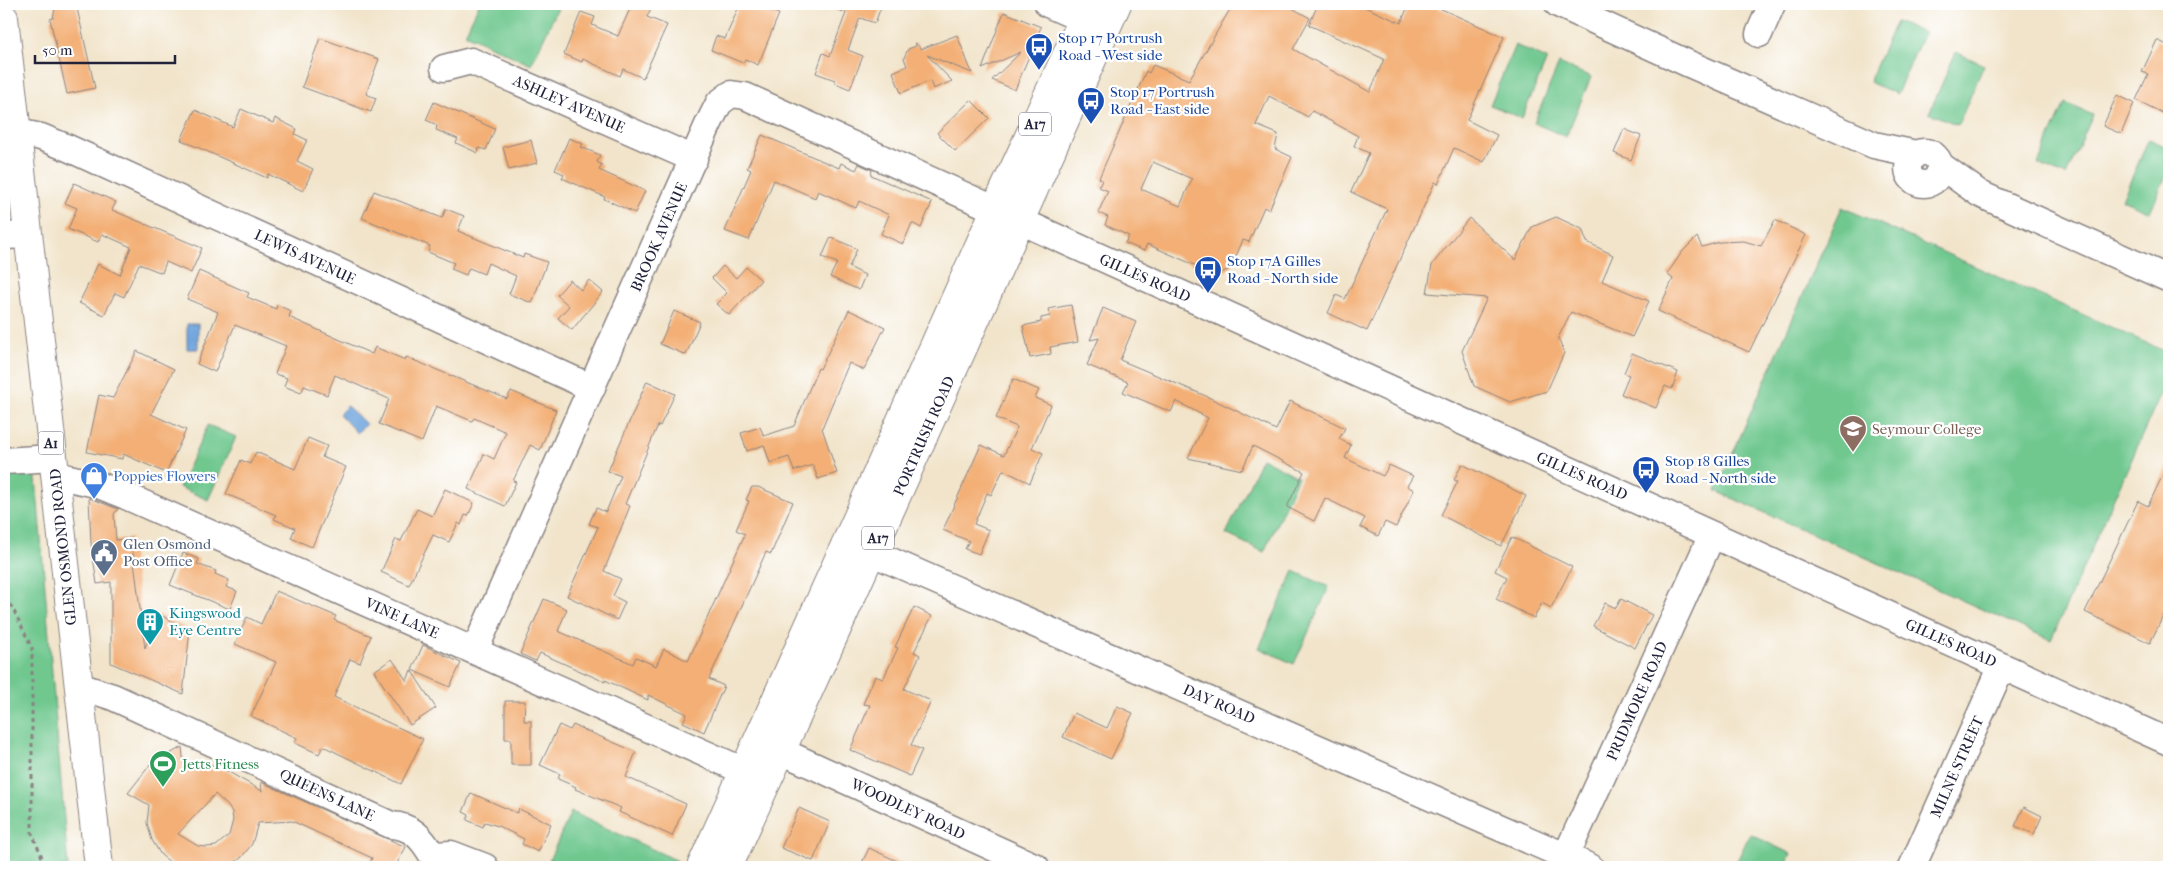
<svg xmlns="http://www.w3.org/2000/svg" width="2173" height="871" font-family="'IM FELL French Canon',serif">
<rect width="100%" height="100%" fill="#fff"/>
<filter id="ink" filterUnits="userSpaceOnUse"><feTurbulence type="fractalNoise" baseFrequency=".02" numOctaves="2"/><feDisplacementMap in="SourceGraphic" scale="10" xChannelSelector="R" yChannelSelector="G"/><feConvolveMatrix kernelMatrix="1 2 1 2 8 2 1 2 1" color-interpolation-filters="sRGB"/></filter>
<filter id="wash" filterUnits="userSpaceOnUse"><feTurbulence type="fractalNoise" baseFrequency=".0096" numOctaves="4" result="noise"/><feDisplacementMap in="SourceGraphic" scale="20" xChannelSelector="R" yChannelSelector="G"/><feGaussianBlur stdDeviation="1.12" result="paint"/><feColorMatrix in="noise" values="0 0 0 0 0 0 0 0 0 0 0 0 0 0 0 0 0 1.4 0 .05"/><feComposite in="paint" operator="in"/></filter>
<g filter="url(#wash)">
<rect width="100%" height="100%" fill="#f1e4ca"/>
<path fill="#6fc88f" stroke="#487565" d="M479 4H560L531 65 465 34Z
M1896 21 1924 33 1897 94 1869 82Z
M1515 45 1547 59 1522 118 1490 105Z
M1956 52 1984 65 1958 125 1929 113Z
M1559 63 1591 77 1566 137 1534 123Z
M2065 103 2093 115 2066 176 2038 164Z
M2149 139 2169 148V169L2150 212 2122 200Z
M1842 207 2169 353V375L2051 640 1716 491Z
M208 425 236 437 208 500 179 487Z
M1262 458 1298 477 1264 552 1226 534Z
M35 466 68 867H4V469Z
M1294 571 1329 587 1294 664 1259 648Z
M571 812 678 861 675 867H546Z
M1750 834 1791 854 1785 867H1734Z"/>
<path fill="#70a5dd" stroke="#49648c" d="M187 324H198V349H187Z
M347 406 366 424 357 433 339 414Z"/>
<g id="blocks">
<path fill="#f3af75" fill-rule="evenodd" d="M56 4H76L95 88 67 94 50 19 53 18Z
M632 4H653L647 17 667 25 643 78 623 69 620 76 583 59 582 62 564 54 581 12 595 17 592 25 618 36Z
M740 4H754L779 14 758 65 745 59 743 63 711 50 716 36 725 39Z
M827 4H882L875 23 860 18 848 50 863 56 850 89 835 83V80L816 73 823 53 830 56 846 13 827 6Z
M1233 4H1285L1310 18 1293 49 1370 92 1384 59 1309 25 1318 4H1358L1401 23 1409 4H1430L1504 37 1467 120 1497 135 1484 162 1454 148 1438 184 1435 182 1367 331 1328 313 1336 295 1345 299 1387 209 1351 192 1369 153 1354 146 1358 136 1312 111 1308 117 1269 96 1256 125 1278 134 1275 149 1292 157 1269 210 1264 207 1249 242 1243 240 1231 268 1217 275 1147 244 1144 251 1125 243 1129 236 1105 225 1108 217 1098 213 1108 191 1099 187 1102 180 1099 178 1146 71 1149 73 1153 65 1189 80ZM1153 162 1192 179 1180 206 1141 189Z
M1004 12 1041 27 1015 90 992 80 1021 52 982 69Z
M957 35 972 73 927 55 952 81 933 89 930 81 901 93 893 72 907 66 904 58 908 49 916 46 915 42 921 49Z
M320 38 379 59 366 94 376 98 371 112 302 87Z
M2157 40 2169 46V116L2136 100 2148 74 2142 72Z
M2117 95 2134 103 2121 134 2103 126Z
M971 100 989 118 955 151 937 133Z
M434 102 495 129 486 150 479 148 478 153 456 143 458 139 436 130 437 125 426 120Z
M241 109 273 123 275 118 297 129 295 134 307 140 297 161 313 169 303 191 268 174 267 178 181 140 195 110 233 127Z
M1624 129 1641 136 1631 160 1614 153Z
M762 135 839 168 841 163 856 170 859 164 872 170 871 175 932 202 921 228 912 223 903 244 881 234 889 215 859 201 856 208 818 191 815 198 774 180 749 240 725 231 751 170 747 168Z
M569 138 583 144 581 147 600 155 597 162 602 165 599 170 645 191 635 213 604 199 605 197 562 178 564 174 555 170Z
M531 140 537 163 509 170 503 147Z
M74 183 116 202 112 210 202 248 191 273 166 262 162 273 139 264 124 297 115 293 104 315 79 303 98 264 120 275 131 247 102 234 98 242 68 229 77 208 65 203Z
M374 191 442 218 446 209 464 216 458 231 523 258 524 254 547 262 532 303 509 294 516 276 488 263 484 274 469 268 466 275 451 269 454 263 428 252 430 246 362 218Z
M1556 217 1582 229 1587 242 1613 255 1602 281 1649 301 1632 337 1571 312 1558 338 1564 353 1547 391 1510 402 1474 386 1462 351 1487 298 1427 293 1432 265 1469 218 1515 260 1532 227Z
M1775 220 1806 235 1749 352 1658 311 1673 279 1667 274 1682 252 1697 237 1702 247 1720 242 1744 241 1761 246Z
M831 237 857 249 849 267 865 275 859 290 830 277 837 263 822 257Z
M723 266 736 278 746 267 761 280 729 315 716 304 727 293 712 278Z
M199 271 249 293 247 297 276 309 277 305 291 311 289 317 372 354 375 347 405 360 406 357 507 399 511 391 556 410 540 450 530 445 513 481 516 482 505 506 468 489 484 454 494 459 506 432 474 418 472 421 436 406 422 442 379 424 389 399 335 375 327 395 304 386 301 393 284 386 287 378 275 374 286 346 235 325 215 372 197 364 218 312 187 299Z
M570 280 581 290 589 280 603 292 572 330 558 318 569 306 557 295Z
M1071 305 1078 342 1050 347 1051 354 1030 358 1023 326 1041 322V318L1050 316 1048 309Z
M1103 308 1136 322 1120 360 1206 396 1276 430 1290 401 1345 428 1339 439 1351 445 1345 458 1383 476 1389 465 1413 476 1407 486 1414 490 1396 527 1385 522 1378 536 1360 527 1365 518 1325 498 1314 521 1287 507 1304 472 1253 446 1242 470 1188 458 1208 418 1176 401 1171 412 1123 392 1128 382 1087 365 1099 338 1090 340Z
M849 310 885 327 864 370 849 363 822 428 837 473 818 479 813 465 794 471 789 457 770 463 764 445 747 451 741 433 760 427 764 436 794 426 818 368 820 369Z
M674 311 700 322 686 355 660 344Z
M137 351 174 369 151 414 186 430 166 473 123 454 122 459 87 452 99 395 113 398Z
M1632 353 1678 372 1672 389 1665 386 1656 408 1621 394 1629 375 1624 373Z
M1013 379 1039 390 1035 398 1051 405 1032 448 1043 453 1030 483 1003 470 991 495 987 493 974 524 989 530 979 554 965 549 969 541 943 530 981 445 1004 455 1017 427 996 418Z
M647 381 675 394 660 426 658 425 625 504 630 506 604 571 621 579 613 596 625 602 617 620 567 596 598 527 589 524 596 508 606 512 621 476 608 471Z
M308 438 327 446 322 457 346 467 312 547 291 538 295 528 274 519 276 515 226 494 241 460 250 464 256 452 295 469Z
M2169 462V604L2150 643 2085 612 2138 501 2148 506Z
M1462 464 1526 496 1501 546 1441 515 1458 481 1454 480Z
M752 487H758L793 502 771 554 766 552 709 679 724 686 704 732 683 722 687 714 648 695V700L605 680V682L540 653 536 661 520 654 544 599 567 609 558 631 633 664 636 657 656 666 664 649 688 661 745 534 736 530 749 501 746 500Z
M445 489 474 503 468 516 465 515 461 525 458 523 449 542 433 535 409 585 381 572 396 539 401 541 417 509 432 516Z
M89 498 118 509 114 514 116 540 131 538 145 648 158 614 190 630 183 694 111 663V582L97 584 91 543Z
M1512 537 1572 567 1551 608 1542 603 1534 618 1496 599 1507 577 1495 571Z
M183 553 199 559 197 564 216 571 215 574 229 580 226 587 237 591 230 609 170 585Z
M276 591 336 616 334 620 371 636 360 663 350 659 334 697 423 739 401 784 323 746 319 754 295 743 297 738 251 716 276 662 235 644 247 617 261 624Z
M1621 599 1652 615 1635 648 1593 626 1605 603 1616 608Z
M914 607 932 616 914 652 920 655 904 689 931 701 911 745 922 750 910 776 850 750 870 705 863 704 875 676 883 679 898 648 895 647Z
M423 645 461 663 450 687 412 670Z
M392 659 407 681 411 670 436 708 410 725 374 671Z
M505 701H525L524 721H531V765H511V739H505Z
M1117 706 1133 713 1111 759 1063 737 1074 713 1107 728Z
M559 725 570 730 573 725 636 752 626 777 686 804 672 836 619 812 621 808 575 789 576 787 558 779 560 774 540 765Z
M182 747 184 767 201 764 220 767 262 791 261 782 406 847 395 867H368L372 858 292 821 258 823 252 844 241 858 228 867H176L161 855 152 840 147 823 149 805 128 793 150 765ZM215 794 227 805 232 812 233 820 229 835 216 846 207 847 198 846 178 834Z
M471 793 517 813 519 809 551 824 538 852 522 844 524 839 498 826 485 822 483 827 467 820 469 815 463 812Z
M2024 807 2042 816 2034 834 2015 826Z
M799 808 830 822 813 861 781 848Z
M869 848 910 867H860Z"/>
</g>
</g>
<g filter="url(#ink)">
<use href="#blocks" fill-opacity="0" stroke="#8a8382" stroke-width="1"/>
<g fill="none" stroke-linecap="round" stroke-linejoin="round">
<defs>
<path id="minor" d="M1048 4 1102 28
M1558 4 1687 63 1874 145 1916 154
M1759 34 1772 4
M444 68 471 61 694 159
M17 132 41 137 68 148 592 388
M1908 168a16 16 0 1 1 32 0a16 16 0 1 1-32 0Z
M1940 165 1980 194 2169 279
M4 236 28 235
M4 461 53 458
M55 475 96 484 126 496 744 771
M852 544 1590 867
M475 650 708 125 719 103 731 94 745 96 2169 742
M79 686 113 697 391 825C412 826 422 838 432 855L451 854 485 867
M781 751 1036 867
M1561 867 1712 535
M1912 867 2002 666"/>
<path id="highway" d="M4 18 99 867
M701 867 995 210 1090 4
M728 867 841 620 1117 4"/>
</defs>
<use href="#minor" stroke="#8a8382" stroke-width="29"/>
<use href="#highway" stroke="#8a8382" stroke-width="30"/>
<path stroke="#8a8382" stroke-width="3" stroke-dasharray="4 4" stroke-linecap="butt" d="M4 599 12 607 32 648V833L46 867"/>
<use href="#minor" stroke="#fff" stroke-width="26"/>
<use href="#highway" stroke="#fff" stroke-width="28"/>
</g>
</g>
<defs>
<symbol id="bus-pin" viewBox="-11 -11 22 30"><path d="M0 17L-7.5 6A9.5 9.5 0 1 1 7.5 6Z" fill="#1a4fb4" stroke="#fff"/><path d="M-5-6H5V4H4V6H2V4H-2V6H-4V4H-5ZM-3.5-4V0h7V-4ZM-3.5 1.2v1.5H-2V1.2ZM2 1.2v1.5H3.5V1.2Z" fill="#fff"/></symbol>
<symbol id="school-pin" viewBox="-11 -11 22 30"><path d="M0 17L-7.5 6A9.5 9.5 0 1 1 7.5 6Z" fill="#8d6e63" stroke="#fff"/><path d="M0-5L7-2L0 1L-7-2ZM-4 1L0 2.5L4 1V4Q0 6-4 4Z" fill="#fff"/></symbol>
<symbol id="shop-pin" viewBox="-11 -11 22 30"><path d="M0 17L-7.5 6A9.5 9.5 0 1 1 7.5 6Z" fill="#3f7fe0" stroke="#fff"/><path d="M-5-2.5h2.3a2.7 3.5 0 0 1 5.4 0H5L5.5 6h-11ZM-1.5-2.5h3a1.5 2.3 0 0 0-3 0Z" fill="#fff"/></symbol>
<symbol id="civic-pin" viewBox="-11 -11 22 30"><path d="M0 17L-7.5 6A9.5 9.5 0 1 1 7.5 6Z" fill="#5c6f8a" stroke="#fff"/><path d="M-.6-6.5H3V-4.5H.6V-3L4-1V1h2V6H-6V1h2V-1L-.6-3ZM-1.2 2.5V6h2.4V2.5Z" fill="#fff"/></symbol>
<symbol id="building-pin" viewBox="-11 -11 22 30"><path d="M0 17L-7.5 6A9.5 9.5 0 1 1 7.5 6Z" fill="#0f9aa8" stroke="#fff"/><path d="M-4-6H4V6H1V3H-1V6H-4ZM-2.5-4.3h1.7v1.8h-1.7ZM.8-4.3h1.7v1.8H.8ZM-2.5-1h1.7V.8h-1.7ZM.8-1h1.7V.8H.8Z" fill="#fff"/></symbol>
<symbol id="stadium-pin" viewBox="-11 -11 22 30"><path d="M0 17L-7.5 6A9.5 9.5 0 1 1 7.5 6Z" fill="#2e9e5b" stroke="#fff"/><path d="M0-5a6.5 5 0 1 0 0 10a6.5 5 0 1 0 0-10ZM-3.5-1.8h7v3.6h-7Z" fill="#fff"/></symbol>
</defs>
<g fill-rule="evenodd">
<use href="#bus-pin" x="1023" y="31" width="32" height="43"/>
<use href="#bus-pin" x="1075" y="85" width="32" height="43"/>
<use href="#bus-pin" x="1192" y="254" width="32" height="43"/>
<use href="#school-pin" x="1837" y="413" width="32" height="43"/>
<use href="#bus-pin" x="1630" y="454" width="32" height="43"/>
<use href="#shop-pin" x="78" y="460" width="32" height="43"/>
<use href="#civic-pin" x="88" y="537" width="32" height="43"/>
<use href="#building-pin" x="134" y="606" width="32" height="43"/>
<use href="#stadium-pin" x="147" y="748" width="32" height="43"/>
</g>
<g text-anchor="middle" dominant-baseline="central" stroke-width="4.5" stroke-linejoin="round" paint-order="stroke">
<g fill="#fff" stroke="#646476" stroke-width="1">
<rect x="1019" y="112.5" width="32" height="23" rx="4"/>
<rect x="38.5" y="431.5" width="25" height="23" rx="4"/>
<rect x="862" y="526.5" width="32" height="23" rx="4"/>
</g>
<g font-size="14" font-weight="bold" fill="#22223b">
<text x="1035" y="124">A17</text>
<text x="51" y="443">A1</text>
<text x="878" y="538">A17</text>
</g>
<g font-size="15" fill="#164399" stroke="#fff" text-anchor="start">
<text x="1058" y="38">Stop 17 Portrush<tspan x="1058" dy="17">Road - West side</tspan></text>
<text x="1110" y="92">Stop 17 Portrush<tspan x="1110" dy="17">Road - East side</tspan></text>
<text x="1227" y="261">Stop 17A Gilles<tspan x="1227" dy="17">Road - North side</tspan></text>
<text x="1665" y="461">Stop 18 Gilles<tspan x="1665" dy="17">Road - North side</tspan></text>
</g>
<g font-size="15" fill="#22223b" stroke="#fff">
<text transform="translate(569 104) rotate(24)">ASHLEY AVENUE</text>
<text transform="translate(659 237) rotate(-66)">BROOK AVENUE</text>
<text transform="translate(305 257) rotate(25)">LEWIS AVENUE</text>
<text transform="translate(1145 278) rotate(24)">GILLES ROAD</text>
<text transform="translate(924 436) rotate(-66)">PORTRUSH ROAD</text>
<text transform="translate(1582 476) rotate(24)">GILLES ROAD</text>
<text transform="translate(63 547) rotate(-96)">GLEN OSMOND ROAD</text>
<text transform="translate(402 618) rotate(24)">VINE LANE</text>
<text transform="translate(1951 643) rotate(24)">GILLES ROAD</text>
<text transform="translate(1637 701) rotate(-66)">PRIDMORE ROAD</text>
<text transform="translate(1219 704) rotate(24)">DAY ROAD</text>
<text transform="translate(1957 767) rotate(-66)">MILNE STREET</text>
<text transform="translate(327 795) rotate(25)">QUEENS LANE</text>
<text transform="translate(908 809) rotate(25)">WOODLEY ROAD</text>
</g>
<g font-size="15" fill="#785e54" stroke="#fff" text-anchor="start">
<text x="1872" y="429">Seymour College</text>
</g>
<g font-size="15" fill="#366cbe" stroke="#fff" text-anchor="start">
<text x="113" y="476">Poppies Flowers</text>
</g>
<g font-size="15" fill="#4e5e75" stroke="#fff" text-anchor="start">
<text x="123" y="544">Glen Osmond<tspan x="123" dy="17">Post Office</tspan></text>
</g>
<g font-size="15" fill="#0d838f" stroke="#fff" text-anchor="start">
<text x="169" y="613">Kingswood<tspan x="169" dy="17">Eye Centre</tspan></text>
</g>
<g font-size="15" fill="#27864d" stroke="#fff" text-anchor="start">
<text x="182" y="764">Jetts Fitness</text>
</g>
</g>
<rect width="2173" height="871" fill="none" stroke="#fff" stroke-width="20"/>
<path d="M35 55v8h140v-8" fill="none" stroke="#22223b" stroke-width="2.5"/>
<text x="42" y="55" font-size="15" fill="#22223b" stroke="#ffffff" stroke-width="4" paint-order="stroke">50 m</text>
</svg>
